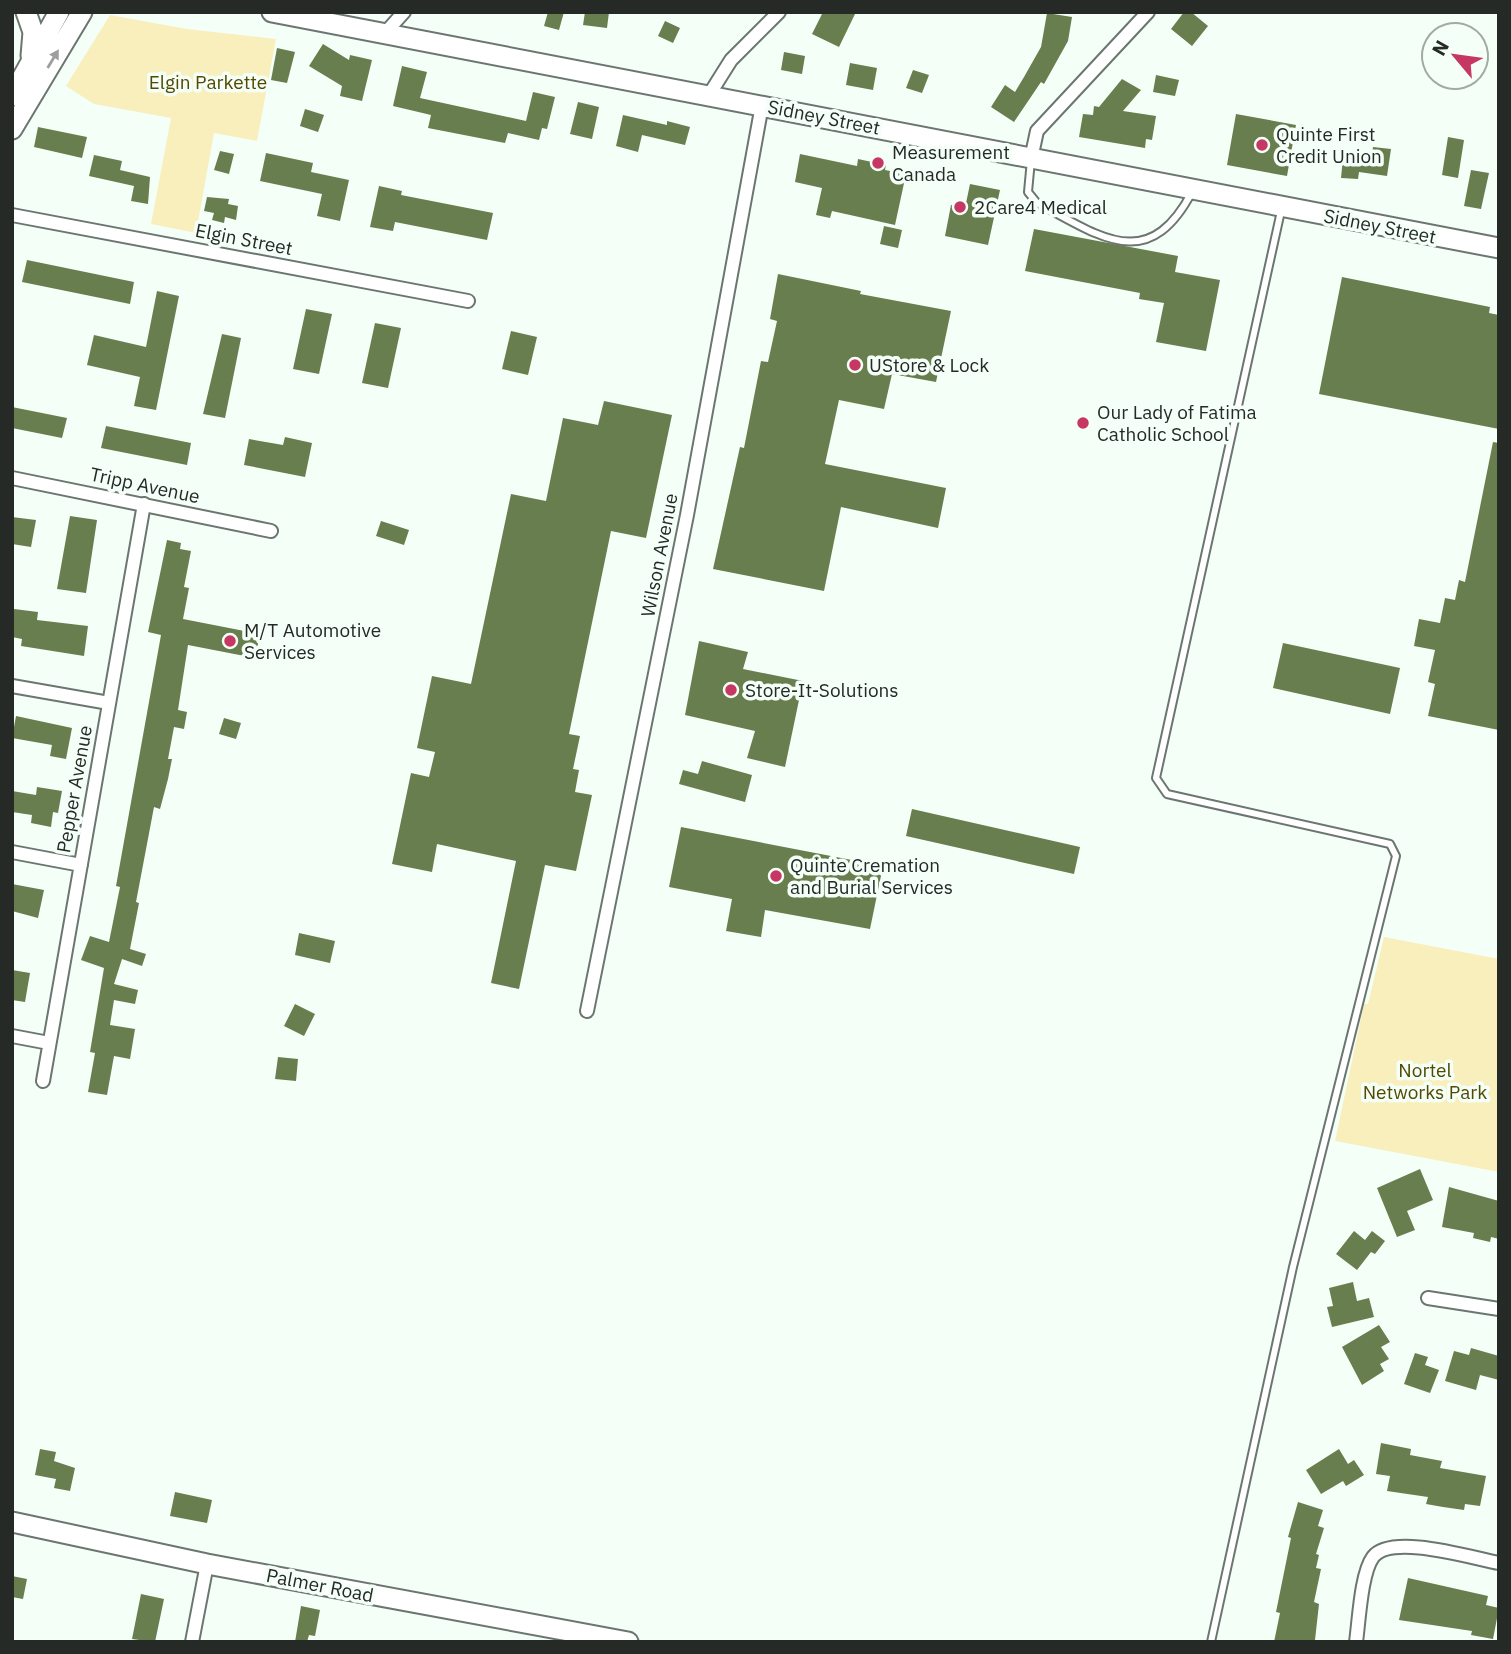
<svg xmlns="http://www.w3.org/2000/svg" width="1511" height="1654" font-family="'IBM Plex Sans',sans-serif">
<rect width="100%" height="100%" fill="#f4fff8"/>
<path fill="#f9efbd" d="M110 15 187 29 276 39 257 141 214 133 196 233 151 224 171 118 94 104 66 86Z
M1384 937 1499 959V1172L1335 1141 1364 1004H1368Z"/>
<path fill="#687e4e" d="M548 12H564L559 30 544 26Z
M585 12H609L607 28 583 25Z
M823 12H856L839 47 812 34Z
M1184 12H1191L1208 26 1192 46 1171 29Z
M1047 13 1072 17 1068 41 1044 84 1041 82 1014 122 991 107 1005 85 1015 92 1024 77 1041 47Z
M665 21 680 28 673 43 658 36Z
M323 44 349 60 350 55 372 60 362 101 340 96 342 86 309 66Z
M277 48 295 52 287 83 271 80Z
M784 52 805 56 802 74 781 70Z
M850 63 877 68 873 90 846 85Z
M402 66 427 72 420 98 526 121 533 92 555 97 547 129 542 128 539 140 508 133 505 143 428 128 431 115 393 106Z
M913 70 929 75 922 93 906 88Z
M1156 75 1179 80 1175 96 1153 92Z
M1122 79 1141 90 1123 111 1156 116 1152 140 1146 139 1145 148 1079 137 1083 114 1093 115 1094 106 1099 107Z
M578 102 599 107 592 139 570 134Z
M305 109 324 115 318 132 300 126Z
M1236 114 1296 125 1287 176 1227 165Z
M623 115 667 125V121L690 127 685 145 642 135 638 152 616 146Z
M38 127 87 137 82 158 34 147Z
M1448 137 1464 140 1458 178 1442 175Z
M1373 147 1391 149 1387 176 1359 172 1358 179 1341 178 1343 158 1371 161Z
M220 151 234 154 229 174 214 170Z
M266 153 313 163 311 172 349 180 340 221 317 216 322 194 260 181Z
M800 154 857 166 858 159 886 165 885 170 906 174 895 225 832 211 830 218 816 215 822 188 795 182Z
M94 155 122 161 120 170 150 177 148 204 131 201 134 186 89 176Z
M1471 170 1489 173 1481 209 1464 206Z
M970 184 1000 190 988 245 945 236 951 205 965 208Z
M379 186 402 191 401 195 493 213 487 240 395 222 393 231 370 227Z
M207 197 229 199 228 204 238 206 236 220 225 217 224 223 212 220 214 213 204 211Z
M884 226 902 230 898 248 880 244Z
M1034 229 1178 256 1175 272 1220 280 1206 351 1156 342 1164 303 1139 299 1140 293 1025 271Z
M27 260 134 282 130 304 22 282Z
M778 274 861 291 860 294 951 311 936 382 892 374 884 409 839 400 825 464 946 488 938 528 841 507 824 591 713 569 740 447 744 448 761 361 768 362 777 321 770 319Z
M1342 277 1490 307 1489 313 1499 315V429L1319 394Z
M157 291 179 296 156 410 134 406 140 377 87 365 94 335 146 347Z
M306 309 332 314 319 374 293 369Z
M375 323 401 328 388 388 362 383Z
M511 331 537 337 528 375 502 369Z
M222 334 241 338 225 418 203 414Z
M604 401 672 415 646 538 611 531 569 734 580 736 573 769 579 770 575 792 592 795 576 871 545 865 519 989 491 983 516 861 437 844 432 872 392 864 411 773 429 777 435 752 417 748 432 676 471 684 511 494 546 501 563 418 598 425Z
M12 407 67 418 62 438 12 428Z
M106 426 191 443 187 465 101 448Z
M285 437 312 443 305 477 244 465 249 439 283 445Z
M1493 442 1499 443V730L1428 716 1435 684 1428 682 1435 650 1414 646 1419 619 1440 623 1445 598 1455 600 1459 580 1465 582Z
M70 516 97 520 86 593 57 589Z
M12 517 36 520 31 547 12 544Z
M381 521 409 530 404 545 376 536Z
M167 540 181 543 180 549 191 551 184 587 189 588 183 619 260 634 255 658 188 645 178 710 187 712 184 729 174 727 168 759H172L168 779 160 809 154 807 136 902 139 903 130 949 146 954 142 966 122 959 114 984 138 990 135 1004 114 1000 110 1025 135 1029 130 1059 114 1056 107 1095 88 1092 95 1053 90 1052 104 968 81 960 90 936 109 942 120 887 116 886 161 635 148 632Z
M14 609 38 612 37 620 88 626 84 656 21 646 22 639 12 637Z
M699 641 748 652 743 669 803 681 785 767 747 758 755 731 685 715Z
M1283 643 1400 668 1390 714 1273 688Z
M16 716 72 728 66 759 50 756 52 745 12 738Z
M224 718 241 723 236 739 219 734Z
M702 761 752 775 745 802 679 784 683 770 698 774Z
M37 787 62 791 58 813 53 812 51 827 31 823 32 815 12 812V791L36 795Z
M912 809 1080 847 1074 874 906 836Z
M681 827 883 866 870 929 765 910 761 937 726 931 732 899 669 887Z
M12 884 44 890 38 918 12 911Z
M299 933 335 941 330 963 295 955Z
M12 970 30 973 25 1002 12 1000Z
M295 1004 315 1014 304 1036 284 1026Z
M278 1057 298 1059 296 1081 275 1079Z
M1420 1169 1433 1200 1407 1211 1415 1230 1397 1237 1377 1188Z
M1449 1187 1499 1201V1239L1491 1237 1490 1242 1473 1238 1474 1233 1442 1227Z
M1354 1231 1365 1240 1372 1231 1385 1241 1375 1254 1371 1252 1357 1270 1336 1254Z
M1353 1282 1357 1301 1369 1298 1374 1317 1332 1327 1327 1307 1333 1306 1329 1288Z
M1379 1325 1390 1342 1381 1347 1389 1359 1380 1364 1384 1371 1362 1385 1342 1347Z
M1471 1348 1499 1356V1380L1480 1375 1476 1390 1445 1381 1454 1351 1469 1355Z
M1415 1353 1428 1357 1425 1365 1439 1370 1430 1393 1404 1384Z
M1381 1443 1411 1449 1410 1455 1442 1461 1440 1468 1486 1476 1480 1506 1465 1504 1464 1510 1443 1507 1426 1504 1428 1497 1387 1491 1390 1476 1376 1474Z
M40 1449 56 1452 54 1461 75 1468 70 1491 54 1488 56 1479 35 1475Z
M1339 1449 1348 1464 1354 1460 1364 1475 1346 1486 1343 1481 1321 1494 1306 1470Z
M175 1492 212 1500 207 1523 170 1516Z
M1298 1502 1323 1510 1318 1526 1324 1528 1316 1554 1319 1555 1316 1568 1321 1569 1314 1602 1319 1604 1315 1640 1274 1642 1280 1613 1276 1612 1291 1538 1288 1537Z
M12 1576 27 1579 23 1599 12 1597Z
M1408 1578 1488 1596 1486 1605 1499 1608 1493 1639 1471 1635 1472 1631 1399 1620Z
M141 1594 164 1599 155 1642 132 1639Z
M301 1606 320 1610 315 1636 309 1635 307 1642H295Z"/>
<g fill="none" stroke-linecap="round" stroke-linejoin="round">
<defs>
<path id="lane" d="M1031 160 1028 192 1037 203C1100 236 1148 275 1192 192
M1211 1642 1293 1267 1396 856 1390 844 1167 794 1156 778 1281 211"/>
<path id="street" d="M386 32 404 12
M709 95 731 60 779 12
M1031 159 1037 131 1148 12
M12 215 468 301
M12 478 271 531
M12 686 109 703
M12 852 81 865
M587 1011 687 515 762 105
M12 1036 49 1043
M43 1081 144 504
M1428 1298 1499 1309
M192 1642 207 1564
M1356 1642C1359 1621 1361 1573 1373 1557 1391 1533 1472 1558 1499 1563"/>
<path id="secondary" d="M26 12 33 32 31 56
M272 12 1499 248
M12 96 59 12
M12 129 82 12
M12 1522 207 1564 628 1642"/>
</defs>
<use href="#lane" stroke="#6c7670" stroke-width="10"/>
<use href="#street" stroke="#6c7670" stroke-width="16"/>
<use href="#secondary" stroke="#6c7670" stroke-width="23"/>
<use href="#lane" stroke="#fff" stroke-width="6"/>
<use href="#street" stroke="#fff" stroke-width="12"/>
<use href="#secondary" stroke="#fff" stroke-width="19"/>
</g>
<defs><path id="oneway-solid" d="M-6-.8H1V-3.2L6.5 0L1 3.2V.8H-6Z" transform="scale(1.75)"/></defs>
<use fill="#9d9f9e" href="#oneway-solid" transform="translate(53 59) rotate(-59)"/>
<g fill="#c63763" stroke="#f4fff8" stroke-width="2.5">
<circle cx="1262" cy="145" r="7"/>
<circle cx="878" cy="163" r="7"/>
<circle cx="960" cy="207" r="7"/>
<circle cx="855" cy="365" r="7"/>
<circle cx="1083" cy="423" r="7"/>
<circle cx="230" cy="641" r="7"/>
<circle cx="731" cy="690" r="7"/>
<circle cx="776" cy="876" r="7"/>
</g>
<g text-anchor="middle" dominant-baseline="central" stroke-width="7" stroke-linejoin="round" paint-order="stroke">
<g font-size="19" fill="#554901" stroke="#f4fff8">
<text x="208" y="82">Elgin Parkette</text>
<text x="1425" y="1070">Nortel<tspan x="1425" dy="22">Networks Park</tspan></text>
</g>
<g font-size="19" fill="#262a27" stroke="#f4fff8">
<text transform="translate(824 117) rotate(11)">Sidney Street</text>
<text transform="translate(1380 226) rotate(11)">Sidney Street</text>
<text transform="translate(244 239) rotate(11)">Elgin Street</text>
<text transform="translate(145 485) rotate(12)">Tripp Avenue</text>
<text transform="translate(659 555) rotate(-79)">Wilson Avenue</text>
<text transform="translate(74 789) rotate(-80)">Pepper Avenue</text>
<text transform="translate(320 1585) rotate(11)">Palmer Road</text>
</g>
<g font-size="19" fill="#262a27" stroke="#f4fff8" text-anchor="start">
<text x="1276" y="134">Quinte First<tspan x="1276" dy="22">Credit Union</tspan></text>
<text x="892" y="152">Measurement<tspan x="892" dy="22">Canada</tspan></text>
<text x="974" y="207">2Care4 Medical</text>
<text x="869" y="365">UStore &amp; Lock</text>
<text x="1097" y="412">Our Lady of Fatima<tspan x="1097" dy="22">Catholic School</tspan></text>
<text x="244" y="630">M/T Automotive<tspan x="244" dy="22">Services</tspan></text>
<text x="745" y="690">Store-It-Solutions</text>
<text x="790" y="865">Quinte Cremation<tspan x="790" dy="22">and Burial Services</tspan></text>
</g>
</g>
<rect width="1511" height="1654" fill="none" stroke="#262a27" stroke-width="28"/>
<g transform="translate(1455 56) rotate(299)"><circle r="33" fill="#f4fff8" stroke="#a2aaa4" stroke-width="2"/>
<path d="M0-5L12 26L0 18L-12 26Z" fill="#c63763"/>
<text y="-10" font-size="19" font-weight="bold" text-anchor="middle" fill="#262a27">N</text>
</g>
</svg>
